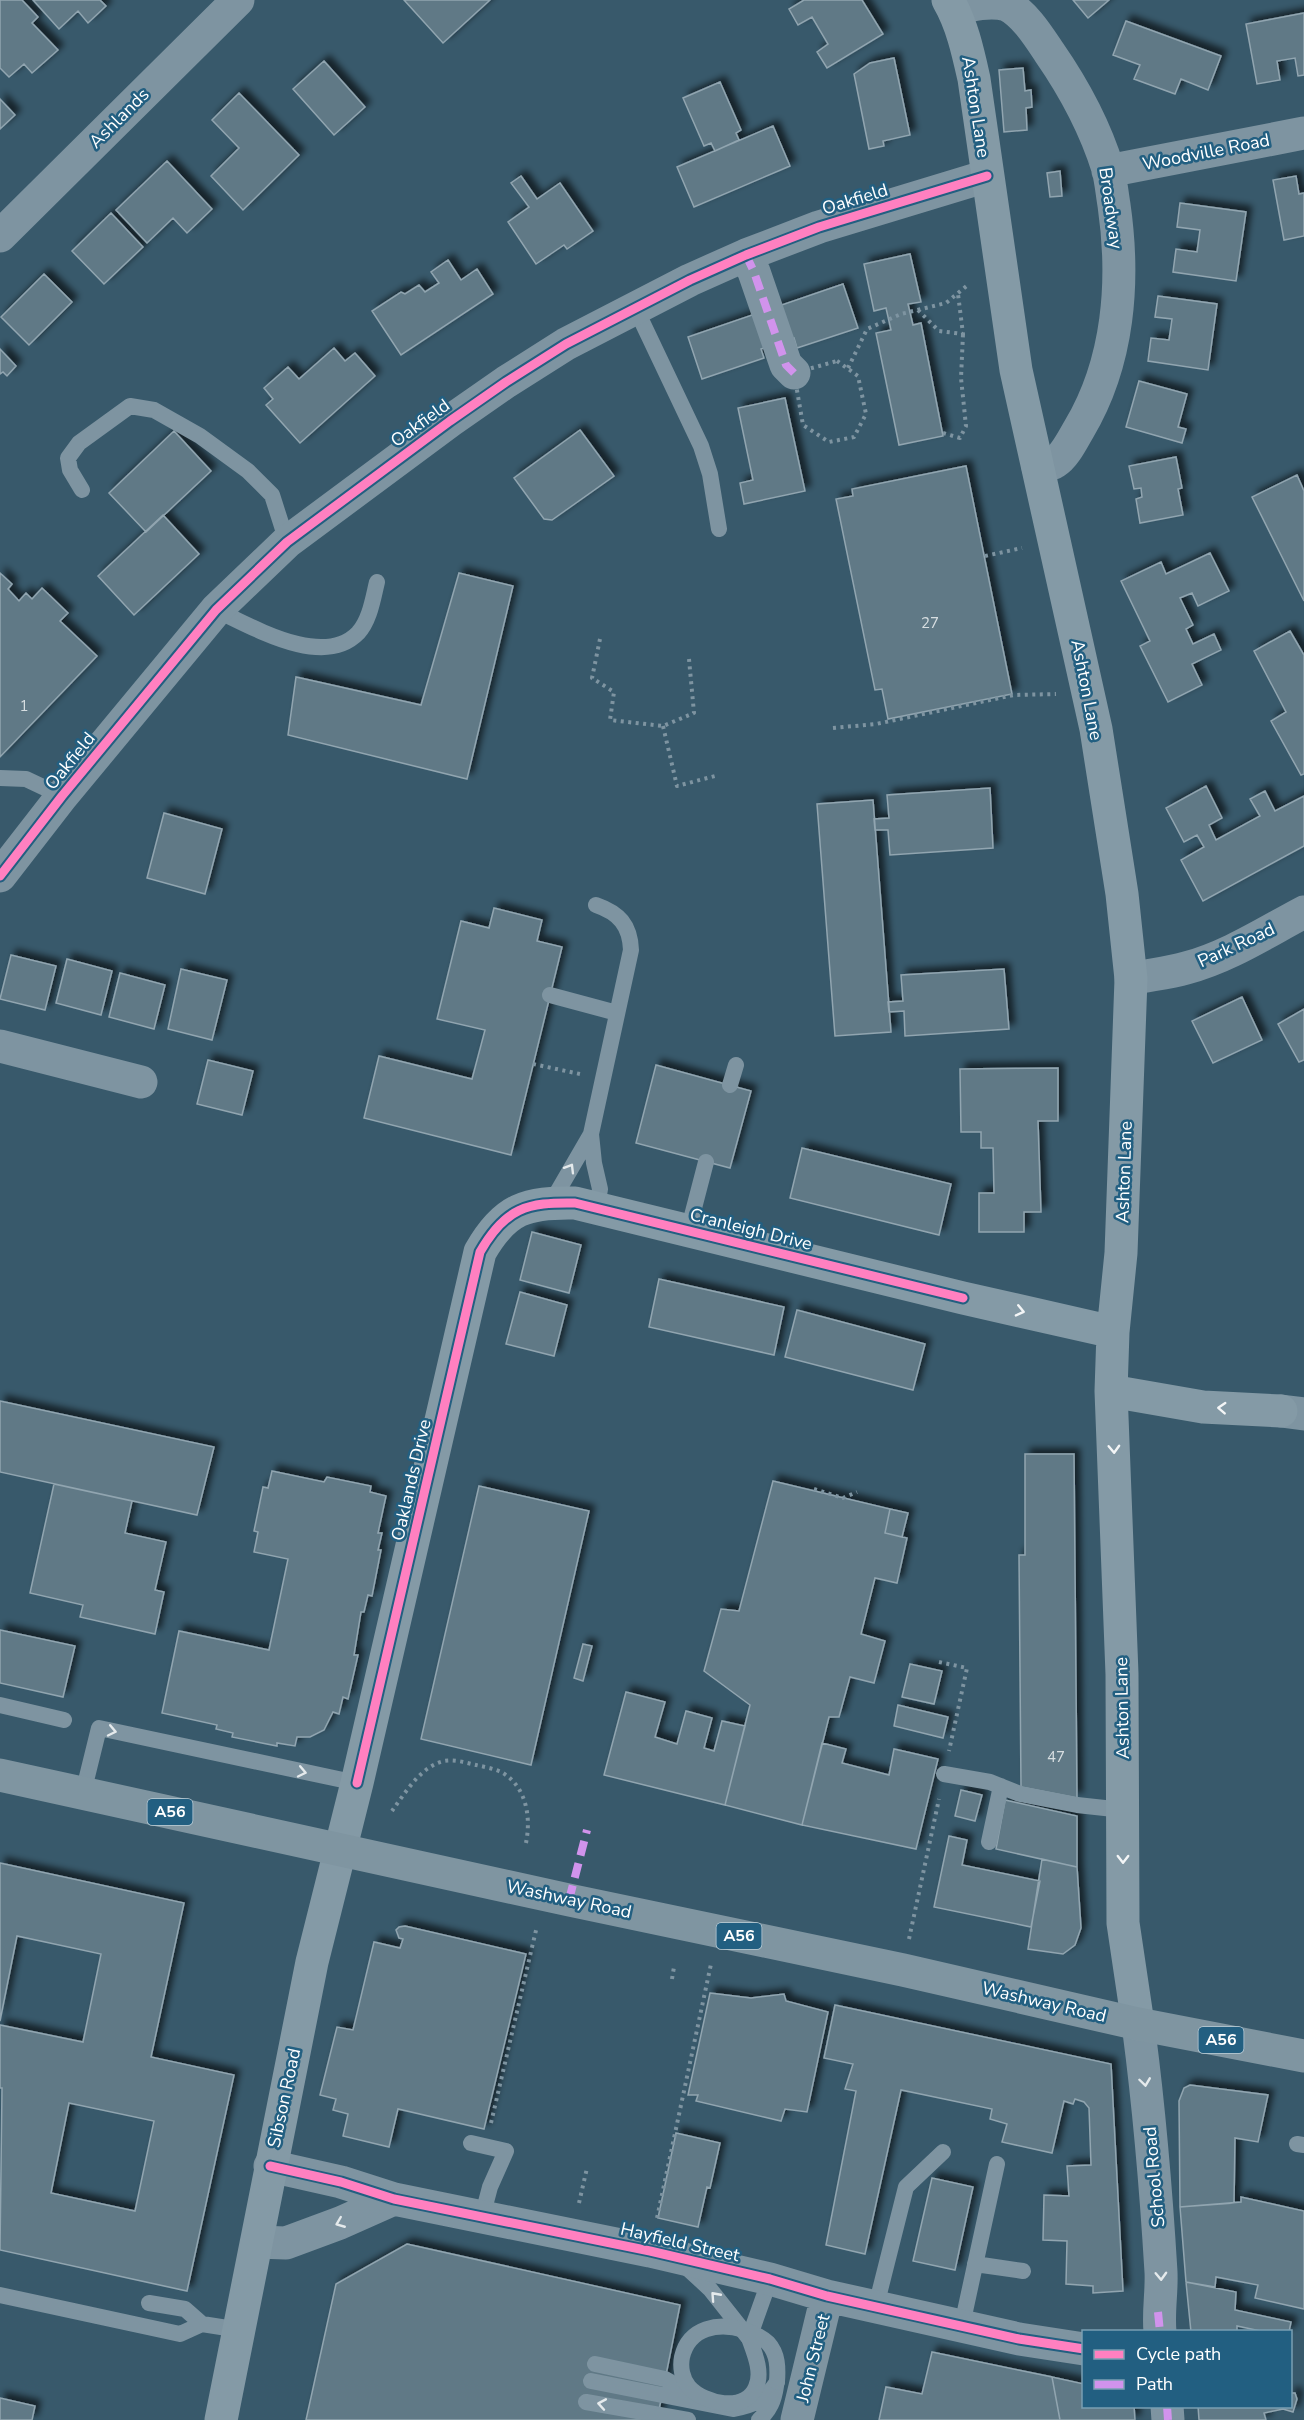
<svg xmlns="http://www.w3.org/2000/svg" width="1304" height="2420" font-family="'Nunito Sans',sans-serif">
<defs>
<filter id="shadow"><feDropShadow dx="5.5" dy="-5.5" stdDeviation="3" flood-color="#0009"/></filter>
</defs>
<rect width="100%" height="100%" fill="#38596b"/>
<path fill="#607986" stroke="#91a5b0" stroke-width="1.5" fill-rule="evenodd" filter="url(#shadow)" d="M0 0H22L38 17 32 23 58 50 32 73 24 64 9 77 0 68Z
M33 0H100L106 6 88 23 78 11 59 29Z
M404 0H490L443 43Z
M804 0H862L883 34 827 68 817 52 828 44 812 17 798 25 789 9Z
M1073 0H1109L1088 18Z
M1304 13V75L1298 76 1295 58 1277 61 1280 80 1257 84 1246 24Z
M1126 21 1221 56 1208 90 1181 79 1175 94 1134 79 1140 65 1113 55Z
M894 58 910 135 883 141 884 146 869 149 854 74 870 63Z
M324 61 365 107 334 135 293 89Z
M1023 68 1025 91 1031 90 1032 107 1026 108 1027 130 1004 132 999 70Z
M720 82 741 130 736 133 739 140 715 151 711 143 704 146 683 98Z
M239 93 299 155 243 210 211 176 239 148 212 120Z
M0 99 15 115 0 129Z
M773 126 790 166 694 207 677 167Z
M167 161 212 209 187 233 173 218 147 243 116 210Z
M1060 171 1062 196 1050 197 1047 173Z
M521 176 537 199 560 183 593 231 567 249 564 245 536 264 508 222 529 207 511 183Z
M1296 176 1299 194 1304 193V236L1284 240 1273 180Z
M1180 203 1246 212 1236 281 1173 272 1176 249 1197 252 1200 230 1177 227Z
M111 213 143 247 104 284 72 251Z
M910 254 921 302 908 304 913 325 921 323 943 436 899 445 876 333 891 330 886 308 874 311 864 264Z
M448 260 461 280 477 269 493 294 401 355 372 311 401 292 405 294 419 285 425 292 439 283 431 272Z
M44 274 72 302 29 345 1 317Z
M843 284 858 328 797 348 794 338 761 349 764 358 702 379 688 337Z
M1158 296 1217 304 1208 370 1148 361 1151 338 1169 340 1172 319 1155 317Z
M334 348 345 361 355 353 375 376 300 443 266 405 273 399 264 388 288 367 299 379Z
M0 349 16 366 7 376 3 372 0 374Z
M1139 381 1187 394 1178 427 1186 429 1182 443 1126 427Z
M785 398 805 491 744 504 740 483 753 480 738 408Z
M580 430 614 476 552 520 544 519 514 478Z
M174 431 211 471 146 532 109 493Z
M1176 457 1182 488 1178 489 1183 515 1140 523 1136 499 1142 497 1141 488 1134 489 1129 466Z
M966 466 1012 694 888 719 882 689 875 690 836 499 853 496 852 489Z
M1297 475 1304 491V601L1252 497Z
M163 515 199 554 134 615 98 576Z
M1210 553 1229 591 1198 606 1192 593 1180 598 1193 625 1186 629 1193 644 1214 634 1221 650 1192 664 1202 685 1168 702 1140 646 1150 641 1121 581 1161 562 1166 574Z
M0 573 12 584 8 589 19 601 26 593 32 599 42 588 68 613 60 621 97 656 0 757Z
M459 573 513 586 467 779 288 735 296 677 421 705Z
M1290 631 1304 655V774L1301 775 1271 721 1286 712 1254 651Z
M1206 786 1222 818 1209 825 1216 840 1260 816 1250 799 1265 791 1275 811 1304 796V846L1203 901 1181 860 1204 847 1197 835 1184 842 1166 808Z
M990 788 993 848 890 855 888 830H875L874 819 889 818 887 795Z
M873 800 891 1032 835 1036 817 804Z
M164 813 222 829 205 894 147 878Z
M494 908 542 920 537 941 562 947 511 1155 364 1118 379 1056 472 1079 485 1030 437 1019 461 921 489 928Z
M11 955 56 966 45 1010 0 999Z
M67 959 112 971 101 1015 56 1003Z
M181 969 227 980 212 1040 168 1029Z
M1004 969 1009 1029 905 1036 904 1011 889 1012 888 1002 903 1001 901 975Z
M120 973 165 985 154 1029 109 1017Z
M1242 997 1262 1040 1213 1063 1192 1021Z
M1304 1009V1060L1299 1062 1278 1024Z
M208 1060 253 1071 242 1115 197 1104Z
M656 1065 751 1091 730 1168 636 1143Z
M1058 1068V1121H1038L1041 1212H1024V1232H979V1193H994L993 1148H981V1132H961L960 1069Z
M802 1148 951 1184 939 1235 790 1198Z
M532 1232 581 1245 569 1293 520 1280Z
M659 1279 784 1307 774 1355 649 1327Z
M520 1292 567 1305 554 1356 506 1344Z
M797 1310 925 1344 913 1390 785 1357Z
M0 1401 214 1447 197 1515 0 1472Z
M1025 1454H1074L1077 1798 1021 1787 1019 1555H1025Z
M272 1471 324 1482 327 1477 371 1486 370 1492 386 1496 378 1533H382L378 1550H381L372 1596 368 1595 364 1612H361L354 1655H358L348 1699 343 1697 339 1714 333 1712 324 1730 310 1737H297L295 1746 277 1743V1746L232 1737 233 1733 216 1729 217 1725 162 1713 179 1631 269 1650 288 1559 254 1552 258 1532 254 1531 263 1487 268 1488Z
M773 1481 890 1509 885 1533 907 1538 897 1583 875 1578 861 1634 885 1641 874 1683 850 1677 839 1717H829L802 1825 725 1805 750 1705 704 1671 721 1609 739 1611Z
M54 1484 132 1501 125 1533 166 1542 155 1590 164 1592 155 1634 80 1617 83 1605 30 1593Z
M479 1486 589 1511 531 1765 421 1739Z
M890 1509 908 1513 902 1537 885 1533Z
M0 1630 75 1646 63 1697 0 1683Z
M583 1644 592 1646 583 1681 574 1678Z
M910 1664 942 1671 934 1704 902 1697Z
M626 1692 665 1702 655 1737 677 1744 686 1711 712 1718 704 1748 714 1751 722 1721 745 1726 725 1805 604 1775Z
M898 1705 948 1717 943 1738 894 1726Z
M822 1743 846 1749 842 1763 889 1775 894 1749 938 1759 916 1849 802 1825Z
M961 1790 982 1795 975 1821 955 1816Z
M1005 1800 1077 1816V1867L996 1849Z
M949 1836 967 1840 962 1865 1040 1881 1031 1927 934 1907Z
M1042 1859 1077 1867 1081 1928 1075 1945 1063 1954 1028 1949Z
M0 1863 184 1903 151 2057 234 2075 187 2291 0 2250 2 2088H0V2025L83 2042 101 1954 17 1936 0 2021ZM69 2103 154 2121 135 2211 51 2193Z
M405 1926 526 1954 484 2129 398 2109 389 2147 343 2136 348 2114 333 2110 336 2099 320 2095 337 2027 353 2030 374 1942 400 1948 403 1939 399 1938 396 1930 399 1927Z
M710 1993 751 1998 784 1994 786 2001 828 2012 807 2112 785 2109 781 2121 696 2101 698 2095H688Z
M835 2005 1111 2064 1123 2291 1093 2293V2286L1066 2284 1067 2241 1043 2240 1044 2195 1069 2196 1067 2166 1091 2165 1089 2108 1084 2102 1075 2099 1073 2104 1064 2101 1052 2153 1002 2142 1007 2124 990 2119 992 2109 901 2090 865 2254 826 2245 856 2091 845 2089 853 2064 824 2058Z
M1190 2085 1268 2095 1258 2142 1235 2138 1234 2203 1180 2207 1179 2101 1184 2088Z
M676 2133 720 2143 710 2188 707 2187 698 2227 658 2218Z
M932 2178 973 2187 955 2270 913 2261Z
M1241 2197 1304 2211V2309L1255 2298 1258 2285 1216 2277 1215 2287 1186 2282 1180 2207 1241 2202Z
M407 2244 680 2305 657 2420H306L336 2284Z
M1186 2282 1236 2292 1235 2310 1291 2322 1289 2332H1265L1237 2326V2332H1191Z
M932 2352 1052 2377 1060 2420H879L886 2387 922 2394Z
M1052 2377 1084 2384V2406H1134L1135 2420H1060Z
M1290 2393H1295L1297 2399 1293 2412 1283 2409 1264 2413 1266 2420H1199L1198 2406H1290Z
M0 2398 35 2406 32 2420H0Z"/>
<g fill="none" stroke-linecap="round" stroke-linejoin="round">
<path stroke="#7e94a1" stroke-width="4" stroke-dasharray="3 4.5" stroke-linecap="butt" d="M918 310 939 331 963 334 958 294
M837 361 858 376 866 414 854 437 829 442 803 425 794 373Z
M848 368 867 329 901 314 946 303 969 284
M943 433 960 438 966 426 961 378 963 334
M985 556 1022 548
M600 639 592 678 614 692 610 720 663 726 694 713 689 659
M663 726 677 786 715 776
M833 728 876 724 1014 695 1056 694
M533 1064 580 1074
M814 1489 843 1498 857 1492
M939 1662 967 1668 949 1751
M392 1811C405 1793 421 1766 444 1761 455 1759 467 1763 476 1765 485 1767 496 1769 503 1773 527 1788 531 1818 526 1843
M909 1939 939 1799
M672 1979 674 1967
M491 2123 537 1926
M579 2203 587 2168
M657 2218 711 1964"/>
<path stroke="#7e94a1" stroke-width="16" d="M635 307 701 446 710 474 719 529
M82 490 70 470 68 458 79 443 130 406 154 410 200 436 248 471 272 495 287 542
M216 610C253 627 323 669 358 633 370 620 373 598 377 582
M0 778 26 779 62 796
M596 905C619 913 630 925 631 950L591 1134 594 1163 600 1189 597 1207
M550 995 617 1013
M730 1085 736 1065
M551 1203 591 1134
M688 1231 706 1162
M0 1705 64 1720
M944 1774 990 1782 1020 1794 1077 1805 1123 1810
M83 1793 99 1728 357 1783
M989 1842 1001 1786
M471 2143 506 2151 490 2187 482 2217
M1297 2144 1304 2145
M975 2264 1023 2271
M684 2265 710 2289 748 2337
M0 2295 180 2334 202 2324 240 2330
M149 2303 185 2309 202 2324
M876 2306 906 2187 943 2152
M962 2325 997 2164
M749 2338 770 2279
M595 2364 665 2379 696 2397
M591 2381 733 2409C753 2406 766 2399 777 2382
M586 2402 688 2420
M759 2420C770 2410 774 2400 776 2386"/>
<path stroke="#7e94a1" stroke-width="33" d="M954 10C971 5 990 0 1007 5 1024 13 1039 37 1049 52 1074 88 1095 127 1108 169 1111 181 1112 193 1114 205 1125 281 1119 362 1079 429 1073 439 1065 456 1055 462 1051 465 1043 466 1038 467
M1108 171 1304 133
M0 236 238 0
M746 255 754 272 786 365 794 373
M0 876 62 796 216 610 287 542 450 421 506 382 566 344 690 280 746 255 819 227 987 176
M1131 979C1149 975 1168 973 1186 968 1228 957 1266 932 1304 912
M0 1046 141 1082
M1281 1411 1304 1414
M1138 2024C1149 2106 1156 2189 1161 2272 1162 2292 1158 2311 1160 2332
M270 2166 341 2182 394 2199 650 2251 770 2279 827 2296 1019 2339 1084 2349
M257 2242 286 2243 340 2223 394 2199
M1167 2406 1168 2420
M797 2420 827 2296"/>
<path stroke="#849aa6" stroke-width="33" d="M948 0C962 24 968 52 974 79L1016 370 1096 729 1122 894 1131 979 1121 1253 1113 1332 1111 1391 1122 1674 1123 1923 1138 2024
M1111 1391 1203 1407 1281 1411
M221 2420 312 1962 357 1783 480 1252C505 1208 527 1202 575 1203L963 1298 1113 1332"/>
<path stroke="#7f95a1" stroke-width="33" d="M0 1775 569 1900 903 1970 1138 2024 1304 2056"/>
<path stroke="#7e94a1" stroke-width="16" d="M749 2338C754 2352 763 2372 756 2387 745 2413 704 2404 689 2387 682 2379 680 2367 682 2357 689 2327 719 2322 744 2330 753 2333 761 2336 768 2343 778 2354 778 2368 777 2382"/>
<path stroke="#d193ec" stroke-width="8" stroke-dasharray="15 8" stroke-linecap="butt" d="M746 255 754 272 786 365 794 373
M569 1900 587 1830
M1158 2312 1160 2332
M1167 2406 1168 2420"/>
<defs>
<path id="cycleway" d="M0 876 62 796 216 610 287 542 450 421 506 382 566 344 690 280 746 255 819 227 987 176
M357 1783 480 1252C505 1208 527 1202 575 1203L963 1298
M270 2166 341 2182 394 2199 650 2251 770 2279 827 2296 1019 2339 1084 2349"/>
</defs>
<use href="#cycleway" stroke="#225f81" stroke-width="13"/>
<use href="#cycleway" stroke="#ff80c0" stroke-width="9"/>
</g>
<defs><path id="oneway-chevron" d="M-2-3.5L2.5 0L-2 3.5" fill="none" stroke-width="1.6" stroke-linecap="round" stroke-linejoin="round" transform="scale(1.5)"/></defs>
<g stroke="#e5eaec">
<use href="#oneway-chevron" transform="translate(570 1168) rotate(-59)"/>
<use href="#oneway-chevron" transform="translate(112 1731) rotate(12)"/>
<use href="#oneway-chevron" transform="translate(302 1772) rotate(12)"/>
<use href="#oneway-chevron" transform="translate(1145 2082) rotate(82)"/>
<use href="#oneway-chevron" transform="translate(340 2223) rotate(158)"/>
<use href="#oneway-chevron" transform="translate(1161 2276) rotate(88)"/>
<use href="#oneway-chevron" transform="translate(715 2296) rotate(-132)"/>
<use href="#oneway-chevron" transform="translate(602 2404) rotate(-170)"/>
</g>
<g stroke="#f3f5f6">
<use href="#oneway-chevron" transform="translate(1020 1311) rotate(13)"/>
<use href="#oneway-chevron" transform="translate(1222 1408) rotate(-177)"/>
<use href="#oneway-chevron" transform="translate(1114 1449) rotate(88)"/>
<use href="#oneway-chevron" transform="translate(1123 1859) rotate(90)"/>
</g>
<g text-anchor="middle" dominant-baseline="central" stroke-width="5" stroke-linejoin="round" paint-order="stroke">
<g font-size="15" fill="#d7dee1">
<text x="930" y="623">27</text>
<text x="24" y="706">1</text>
<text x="1056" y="1757">47</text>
</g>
<g fill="#225f81" stroke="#bdcfd9" stroke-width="1.5">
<rect x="147.5" y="1799" width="45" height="26" rx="4.5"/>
<rect x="716.5" y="1923" width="45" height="26" rx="4.5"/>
<rect x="1198.5" y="2027" width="45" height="26" rx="4.5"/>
</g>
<g font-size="16" font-weight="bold" fill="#fff">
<text x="170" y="1812">A56</text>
<text x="739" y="1936">A56</text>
<text x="1221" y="2040">A56</text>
</g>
<g font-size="18" fill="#fff" stroke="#225f81">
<text transform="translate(976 107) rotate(81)">Ashton Lane</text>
<text transform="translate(119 118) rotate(-45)">Ashlands</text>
<text transform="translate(1206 152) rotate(-11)">Woodville Road</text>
<text transform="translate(855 199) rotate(-17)">Oakfield</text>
<text transform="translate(1111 208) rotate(82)">Broadway</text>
<text transform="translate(420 423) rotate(-36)">Oakfield</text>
<text transform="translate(1087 690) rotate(79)">Ashton Lane</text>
<text transform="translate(70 761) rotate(-51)">Oakfield</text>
<text transform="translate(1236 945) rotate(-25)">Park Road</text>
<text transform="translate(1124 1172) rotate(-88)">Ashton Lane</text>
<text transform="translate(751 1229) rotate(14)">Cranleigh Drive</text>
<text transform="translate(411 1480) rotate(-77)">Oaklands Drive</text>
<text transform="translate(1122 1708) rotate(-91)">Ashton Lane</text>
<text transform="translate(569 1899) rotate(12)">Washway Road</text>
<text transform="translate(1044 2002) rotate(13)">Washway Road</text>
<text transform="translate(284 2098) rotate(-78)">Sibson Road</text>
<text transform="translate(1154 2177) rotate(-95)">School Road</text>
<text transform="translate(680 2242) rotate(13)">Hayfield Street</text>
<text transform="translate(813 2358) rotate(-76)">John Street</text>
</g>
</g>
<rect x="1082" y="2330" width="210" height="78" fill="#225f81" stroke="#7a9fb3" stroke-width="1.5"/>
<rect x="1094" y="2350" width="30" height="9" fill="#ff80c0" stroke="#7a9fb3" stroke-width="1.5"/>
<text x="1136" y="2360" font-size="18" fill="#ffffff">Cycle path</text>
<rect x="1094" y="2380" width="30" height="9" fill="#d193ec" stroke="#7a9fb3" stroke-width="1.5"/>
<text x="1136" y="2390" font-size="18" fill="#ffffff">Path</text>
</svg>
